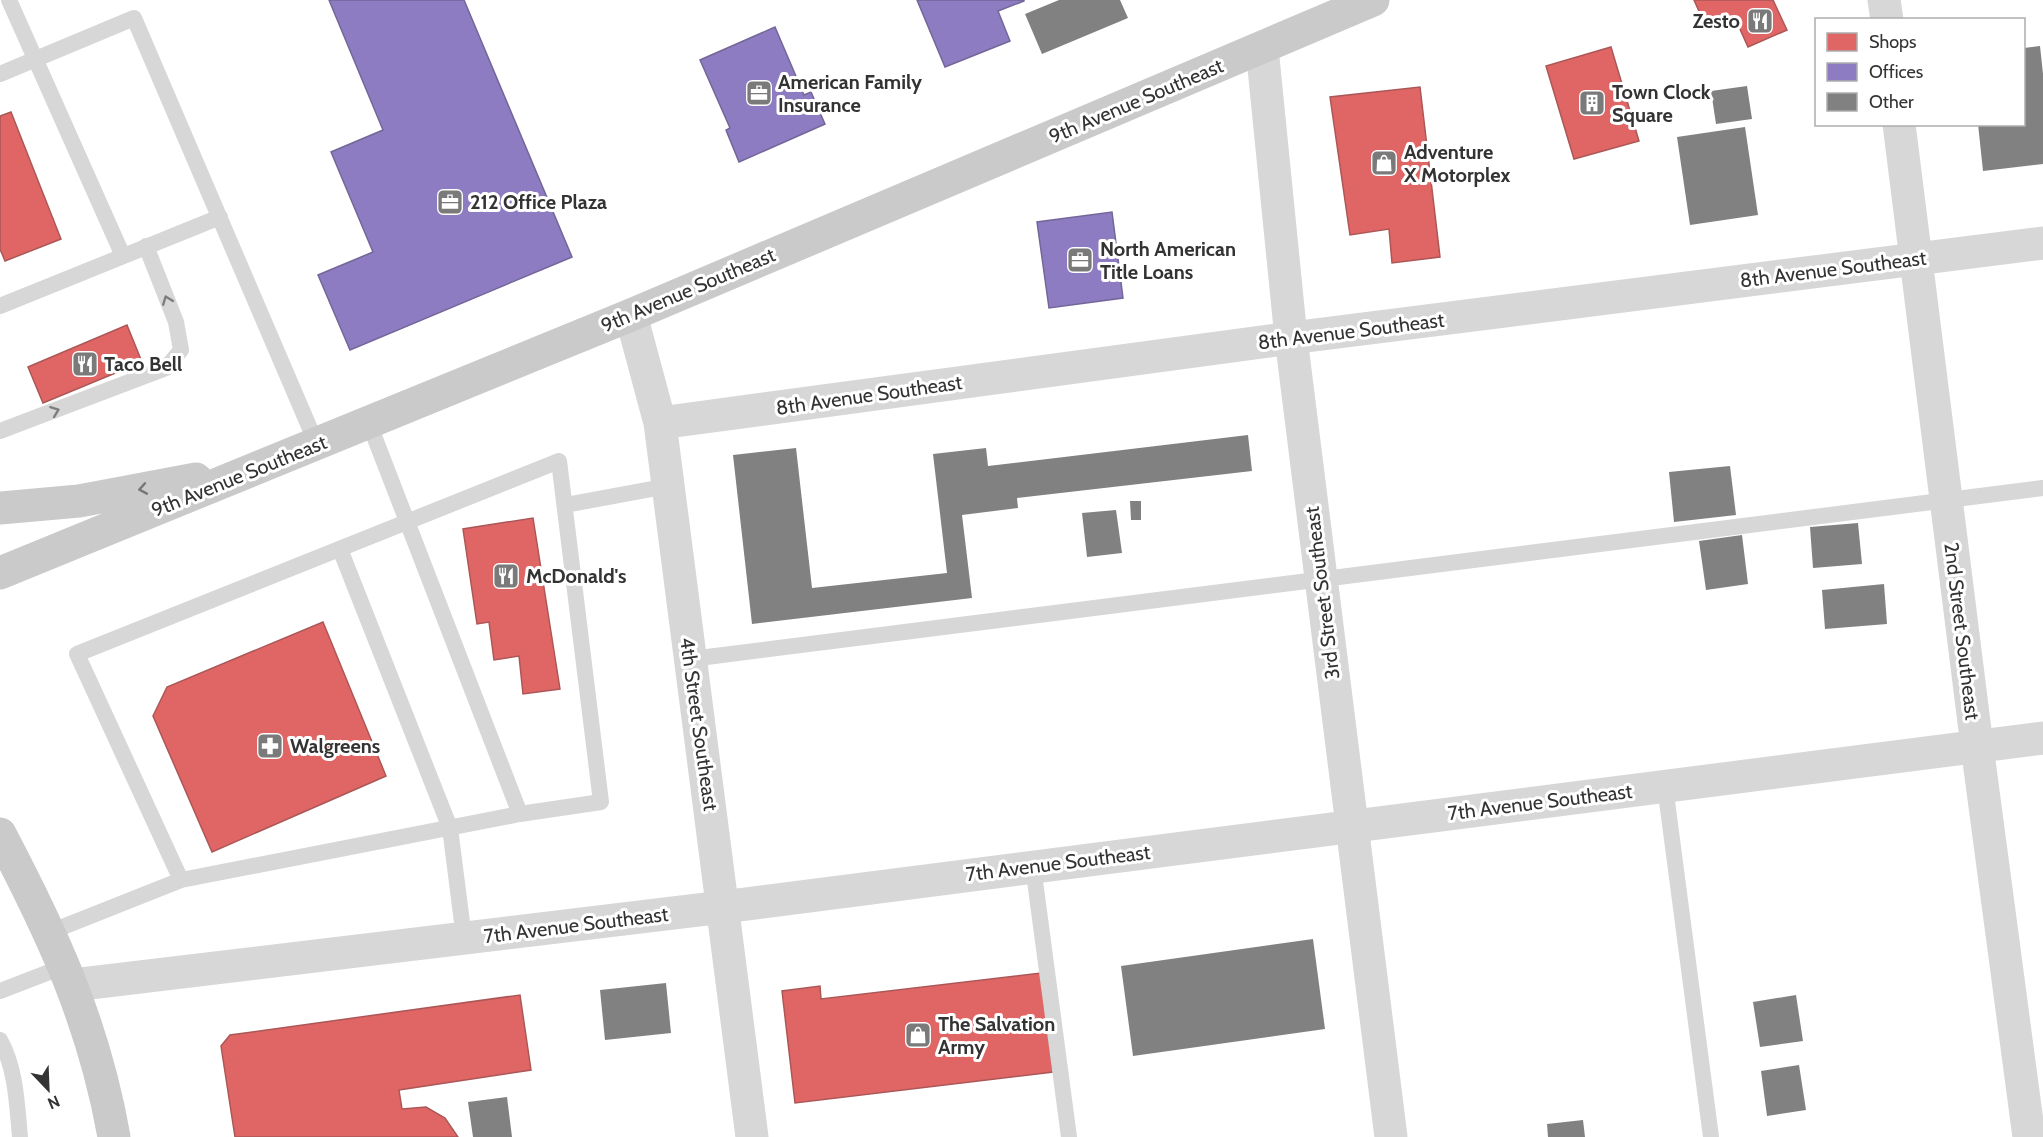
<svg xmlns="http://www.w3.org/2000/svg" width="2043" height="1137" font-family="Cabin,sans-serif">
<rect width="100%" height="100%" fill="#fff"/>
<path fill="#e06666" stroke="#ac5757" stroke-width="1.5" d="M1694 0H1773L1787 30 1748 47 1734 16 1706 27Z
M1611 47 1639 141 1574 159 1546 66Z
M1420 87 1440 257 1392 263 1389 229 1350 235 1330 97Z
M11 112 61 239 5 261 0 249V116Z
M127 325 142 362 43 403 28 367Z
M533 518 560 689 523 694 519 656 494 660 489 622 477 624 463 529Z
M323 622 386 776 212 852 153 716 167 687Z
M1041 973 1053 1072 795 1103 782 991 820 986 821 999Z
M520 995 531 1070 399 1090 402 1109 426 1107 445 1118 458 1137H235L221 1046 230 1035Z"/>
<path fill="#8e7cc3" stroke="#736698" stroke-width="1.5" d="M329 0H464L572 257 350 350 318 275 373 252 331 152 383 130Z
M917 0H1024V1L998 11 1010 41 945 67Z
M775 27 804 95 811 92 825 124 739 162 726 130 730 128 700 60Z
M1112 212 1123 298 1049 308 1037 222Z"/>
<path fill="#818181" d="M1059 0H1120L1128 18 1042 54 1025 14Z
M2040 46 2043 74V164L1983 171 1978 124H2024V48Z
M1747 86 1752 119 1716 124 1711 91Z
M1745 127 1758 215 1690 225 1677 137Z
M1248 435 1252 471 1017 498 1018 508 962 515 972 598 752 624 733 455 796 448 812 588 947 573 933 454 986 448 988 466Z
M1730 466 1736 515 1674 522 1669 472Z
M1130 501H1141V520H1131Z
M1116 510 1122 553 1087 557 1082 513Z
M1858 523 1862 564 1813 568 1810 527Z
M1742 535 1748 584 1706 590 1699 541Z
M1884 584 1887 624 1825 629 1822 590Z
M1313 939 1325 1029 1133 1056 1121 966Z
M666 983 671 1033 605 1040 600 990Z
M1796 995 1803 1041 1760 1047 1753 1002Z
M1799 1065 1806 1110 1767 1116 1761 1071Z
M507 1097 512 1137H473L468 1102Z
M1583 1120 1585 1137H1548L1547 1124Z"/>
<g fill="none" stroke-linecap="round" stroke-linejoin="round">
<path stroke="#d7d7d7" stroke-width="16" d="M9 0 123 256
M0 74 134 18 317 445
M0 306 220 217
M369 423 520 814 601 802 559 461 77 654 181 880 520 814
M0 431 166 368 181 350 176 322 146 246
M565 505 668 486
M340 549 450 828 464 938
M691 659 2043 488
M1665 786 1711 1137
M1033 866 1069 1137
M50 932 181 880
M0 991 65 966
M0 1040C16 1068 17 1105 20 1137"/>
<path stroke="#d7d7d7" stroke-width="33" d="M1884 0 1887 20
M1262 48 1291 338 1391 1137
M1899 124 1977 746 2029 1137
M631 315 660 423 752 1137
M660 423 1291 338 2043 243
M73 985 723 907 2043 738"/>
<path stroke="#cacaca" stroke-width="33" d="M0 508 79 501 196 479
M0 573 631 315 1373 0
M0 834C53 935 94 1023 114 1137"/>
</g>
<defs><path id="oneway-chevron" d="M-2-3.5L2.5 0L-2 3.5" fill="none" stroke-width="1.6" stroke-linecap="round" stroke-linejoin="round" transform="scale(1.5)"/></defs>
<g stroke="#7d7d7d">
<use href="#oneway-chevron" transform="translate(167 300) rotate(-111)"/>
<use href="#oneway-chevron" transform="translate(55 411) rotate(-21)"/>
</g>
<use stroke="#777" href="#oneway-chevron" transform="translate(143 489) rotate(170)"/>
<defs>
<symbol id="restaurant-square" viewBox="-11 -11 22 22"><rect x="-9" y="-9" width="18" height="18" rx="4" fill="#7a7a7a" stroke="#fff"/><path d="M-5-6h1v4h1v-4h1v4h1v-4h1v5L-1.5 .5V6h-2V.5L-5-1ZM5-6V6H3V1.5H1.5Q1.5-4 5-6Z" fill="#fff"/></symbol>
<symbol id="office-square" viewBox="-11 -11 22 22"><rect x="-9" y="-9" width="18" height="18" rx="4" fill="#7a7a7a" stroke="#fff"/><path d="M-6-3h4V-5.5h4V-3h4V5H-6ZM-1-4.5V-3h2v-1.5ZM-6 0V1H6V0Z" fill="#fff"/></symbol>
<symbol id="building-square" viewBox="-11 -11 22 22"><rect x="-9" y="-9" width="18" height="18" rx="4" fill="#7a7a7a" stroke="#fff"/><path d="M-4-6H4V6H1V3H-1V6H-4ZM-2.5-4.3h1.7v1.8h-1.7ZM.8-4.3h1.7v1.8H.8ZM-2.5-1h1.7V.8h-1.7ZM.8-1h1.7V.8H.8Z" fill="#fff"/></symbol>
<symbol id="shop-square" viewBox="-11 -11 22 22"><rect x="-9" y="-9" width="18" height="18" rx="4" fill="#7a7a7a" stroke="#fff"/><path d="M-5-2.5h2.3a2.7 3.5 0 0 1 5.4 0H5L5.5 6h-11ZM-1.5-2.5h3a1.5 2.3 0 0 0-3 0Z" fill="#fff"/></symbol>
<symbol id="pharmacy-square" viewBox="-11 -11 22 22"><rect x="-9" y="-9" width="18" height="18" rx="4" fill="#7a7a7a" stroke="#fff"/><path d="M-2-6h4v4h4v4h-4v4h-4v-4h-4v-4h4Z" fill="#fff"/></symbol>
</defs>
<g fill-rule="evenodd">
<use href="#restaurant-square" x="1745" y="6" width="30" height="30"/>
<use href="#office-square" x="744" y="78" width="30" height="30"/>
<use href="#building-square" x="1577" y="88" width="30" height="30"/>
<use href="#shop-square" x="1369" y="148" width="30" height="30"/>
<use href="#office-square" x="435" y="187" width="30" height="30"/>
<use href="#office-square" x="1065" y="245" width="30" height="30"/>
<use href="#restaurant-square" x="70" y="349" width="30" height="30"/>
<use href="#restaurant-square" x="491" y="561" width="30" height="30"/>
<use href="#pharmacy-square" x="255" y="731" width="30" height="30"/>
<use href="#shop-square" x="903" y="1020" width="30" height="30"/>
</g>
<g text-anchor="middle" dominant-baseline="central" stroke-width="6" stroke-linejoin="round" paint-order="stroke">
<g font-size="20" font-weight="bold" fill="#333" stroke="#fff" text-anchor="start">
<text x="1740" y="21" text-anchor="end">Zesto</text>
<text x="778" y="82">American Family<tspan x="778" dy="23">Insurance</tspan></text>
<text x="1612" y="92">Town Clock<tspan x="1612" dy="23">Square</tspan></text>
<text x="1404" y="152">Adventure<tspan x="1404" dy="23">X Motorplex</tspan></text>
<text x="470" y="202">212 Office Plaza</text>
<text x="1100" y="249">North American<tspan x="1100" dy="23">Title Loans</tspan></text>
<text x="104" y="364">Taco Bell</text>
<text x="526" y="576">McDonald's</text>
<text x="290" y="746">Walgreens</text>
<text x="938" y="1024">The Salvation<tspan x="938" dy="23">Army</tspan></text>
</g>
<g font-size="20" fill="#333" stroke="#fff">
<text transform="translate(1136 101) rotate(-23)">9th Avenue Southeast</text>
<text transform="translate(1833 269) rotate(-7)">8th Avenue Southeast</text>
<text transform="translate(688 290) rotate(-23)">9th Avenue Southeast</text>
<text transform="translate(1351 331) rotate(-7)">8th Avenue Southeast</text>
<text transform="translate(869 395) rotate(-8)">8th Avenue Southeast</text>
<text transform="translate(239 476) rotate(-22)">9th Avenue Southeast</text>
<text transform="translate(1322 593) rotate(-97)">3rd Street Southeast</text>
<text transform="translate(1962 631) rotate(83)">2nd Street Southeast</text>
<text transform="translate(699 724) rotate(82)">4th Street Southeast</text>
<text transform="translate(1540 802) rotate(-7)">7th Avenue Southeast</text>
<text transform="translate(1058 863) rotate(-7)">7th Avenue Southeast</text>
<text transform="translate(576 925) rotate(-7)">7th Avenue Southeast</text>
</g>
</g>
<rect x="1815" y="18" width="210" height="108" fill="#ffffff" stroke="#adadad" stroke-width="1.5"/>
<rect x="1827" y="33" width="30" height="18" fill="#e06666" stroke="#adadad" stroke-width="1.5"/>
<text x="1869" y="48" font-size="18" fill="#333333">Shops</text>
<rect x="1827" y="63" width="30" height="18" fill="#8e7cc3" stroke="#adadad" stroke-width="1.5"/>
<text x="1869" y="78" font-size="18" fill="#333333">Offices</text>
<rect x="1827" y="93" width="30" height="18" fill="#818181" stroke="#adadad" stroke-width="1.5"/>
<text x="1869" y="108" font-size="18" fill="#333333">Other</text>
<g transform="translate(48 1089) rotate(157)" stroke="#ffffff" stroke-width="4.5" paint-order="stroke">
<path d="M0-4.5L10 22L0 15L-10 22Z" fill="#333333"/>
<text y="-9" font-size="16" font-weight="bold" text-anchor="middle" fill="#333333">N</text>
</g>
</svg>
